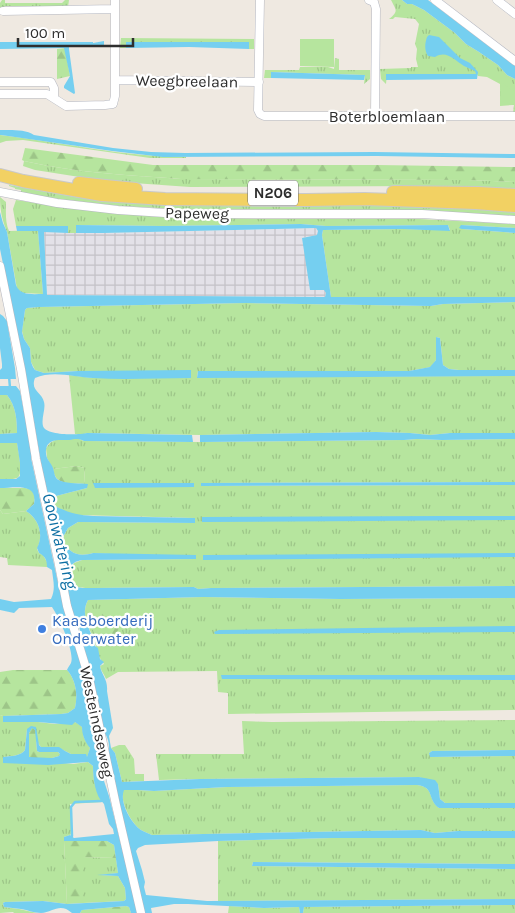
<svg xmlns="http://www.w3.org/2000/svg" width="515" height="913" font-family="Karla,sans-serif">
<defs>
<pattern id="industrial-grid" width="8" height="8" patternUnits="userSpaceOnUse" patternTransform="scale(1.25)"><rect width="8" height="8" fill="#e3e1e8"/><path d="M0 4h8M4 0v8" fill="none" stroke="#c3c1c7"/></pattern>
<pattern id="grass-tufts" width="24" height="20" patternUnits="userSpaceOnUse" patternTransform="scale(1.25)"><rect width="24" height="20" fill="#b6e59e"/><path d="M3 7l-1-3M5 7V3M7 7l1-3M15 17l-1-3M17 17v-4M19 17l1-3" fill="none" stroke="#9dc588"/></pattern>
<pattern id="forest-firs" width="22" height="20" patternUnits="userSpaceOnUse" patternTransform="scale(1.25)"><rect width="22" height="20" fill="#b6e59e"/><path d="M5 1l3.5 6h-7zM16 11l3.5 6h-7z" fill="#9dc588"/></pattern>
</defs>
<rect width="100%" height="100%" fill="#efe9e1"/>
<path fill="url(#industrial-grid)" d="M316 228 318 231V235L302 238 326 293 325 297 47 295 44 232 103 233Z"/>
<path fill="url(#grass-tufts)" d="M2 0H5V3H62L65 0H69L68 7 56 6 54 8H35L32 6H5L3 8H0V3Z
M391 0H402L407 4H412L424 10 455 33 466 44 479 52 498 65 507 75 515 79V114L513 113 514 105H511L509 99 500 106V84L487 77 478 76 477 74H387L386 84 381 79 380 69 411 68V67H418L416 59 417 49 415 44 419 24 415 19 395 17 393 19H389C399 11 396 10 391 0Z
M121 38 254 39V49H249V42H126V48H120Z
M335 58 339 59V70H370V79L364 84 365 75 271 72V78H264L265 70H299L300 67H328L334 69Z
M0 135C62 142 123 157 186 157V158H150L23 140 6 141 0 143Z
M24 161C76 173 129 175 181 179L468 180 515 182V189L427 186 190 187 105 181 35 170 23 166Z
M9 185 75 197 109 201 356 203 515 209V216L420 210 179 209 120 206 49 198 21 193V190L15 189V188L9 186Z
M0 197 6 202C6 212 5 222 9 231L38 230 43 294 23 293 17 289 7 232C2 220 0 210 0 197Z
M16 200 78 209 160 217 258 219H419L515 224V228L462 225V229L515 233V297H331L322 235 323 230 402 229 450 230 448 225 326 226 301 224 163 226 76 225V233H68V226H16L13 209Z
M515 302V370H459L449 369 443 365 440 338 436 337V360L431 367 409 371H198L197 377 515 376V433H450L430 435 410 433 376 432 200 435 87 433 81 435 75 434 69 375 92 378H191V371H78L44 373 35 370 31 362 30 348 24 339 22 331 25 310 27 308 39 307 246 303 431 306 443 304Z
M0 395H7C16 406 17 420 17 433L0 434Z
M57 439H79L84 441 200 442 404 440 417 439 442 440 515 439V482L201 483V486L515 485V586L211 588 198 589 194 587 93 588C83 588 69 589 70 576 70 571 71 567 74 563L82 560 196 559 93 553C86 555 77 556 71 551 67 548 66 545 62 542L61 538 63 537 68 528 78 522 195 523V518L77 515 66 512 55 506 53 500 56 496 87 488 85 484 84 468 77 466 53 469 47 458 46 448 50 443Z
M0 443H17C18 450 24 475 17 478 12 480 5 479 0 479Z
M0 510 3 514 26 511C39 519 44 535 37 549L39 553 43 555 47 562V567L8 565 7 558 0 557Z
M203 597 340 599 515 598V710L228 714V693L218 692 217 671 118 672 106 679C104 674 101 671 100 666L104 664C98 657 97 650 95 642 90 628 80 615 88 600Z
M0 715 3 716V721L38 722 55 724 75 722 80 725 82 727 84 738 90 748 87 758 85 754H71L61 749 54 747H41L27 729 25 750C21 756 11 756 3 757L73 764 88 762 93 766 94 781 102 802 70 804 72 833 70 835 64 837V841L67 904 43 901 5 902 3 903 4 907 19 909 37 913H14L13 912 0 913Z
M515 720V750L432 751 429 753 431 757 515 756V803H445L440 799 438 784 419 777 200 779 159 780 156 754H244L242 721 272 722Z
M119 745H125L134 759 135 774H144V781L122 782 115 753 111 748Z
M417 785C435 787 427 799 439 808H515V831H458L435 833 421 830 152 835C148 833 144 832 141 830 131 823 120 802 123 790H138L154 791 227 787Z
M332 838H515V864L253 862 252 866 515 869V899L218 901V841Z
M83 857 116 858 118 873 101 875 118 876 125 888 126 899 124 901 83 903Z
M515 905V913H303L304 907Z
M229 906 264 908 299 907 300 913H228Z"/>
<path fill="url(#forest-firs)" d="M65 48 70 76 57 79V49Z
M25 148 153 165H378L515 167V182L468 180 181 179C129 175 76 173 24 161L22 160Z
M77 466 84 468 85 484C71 483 55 486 53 469Z
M0 488H25L32 490 35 497 34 504 26 511 3 514 0 510Z
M105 612 114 616 122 626 109 640 96 639 88 614Z
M13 670H67C76 680 78 695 75 708L68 713 61 714 3 716 0 715V672Z
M32 728 35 730 37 751 39 752H58L60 754 59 756 52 758H29V733Z
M64 841H107L114 845 116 858 83 857V903L67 904Z
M126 906 129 907 131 913H80L82 910Z"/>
<path fill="#b6e59e" d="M300 39H334V67L300 66Z
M501 82 515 92V102L512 105 500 106Z"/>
<path fill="#75cff0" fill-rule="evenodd" d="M402 0H428L515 66V79L507 75 498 65 479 52 466 44 455 33 424 10 412 4H407Z
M429 35 439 37 460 58 470 63 478 72 477 79 386 80V74H476L475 71C471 69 468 68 464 66 454 60 447 50 435 57L428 56C424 50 425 43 427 37Z
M104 41V45L69 46V49L75 93 74 94 64 88V86L70 76 64 48 0 49V42H93V43Z
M126 42H249V49L189 47 126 48Z
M271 72 365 75 364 80 271 78Z
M0 130C11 130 25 129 34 135L113 148 151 152 185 153 374 152 515 154V158L377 156 163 157 112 151 1 135H0Z
M0 212 3 223 7 232 16 285C20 296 33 294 43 294L38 231H17L16 226H68V233L44 232 47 295 325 297 326 293 324 290H310L302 238 317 235 318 231 316 228 103 233H76V225L163 226 301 224 326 226 448 225 450 231 402 229 323 230 322 235 331 297H515V302L443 304 431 306 246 303 39 307 27 308 25 310 22 332 24 339 30 348 31 362 33 367 35 370 44 373 78 371 191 370V378C158 378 125 380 93 378 74 377 53 370 35 378 30 391 42 392 44 402 46 409 41 418 43 426 46 436 79 435 87 433L192 435 193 442 84 441C78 438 75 439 69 440 60 440 47 438 46 450 45 459 51 462 53 468 55 474 54 479 61 481 69 484 80 483 88 484L87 488 56 496 53 500 55 506C69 513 78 515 93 516L195 518V523L78 522 68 528 63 537 61 538 62 542C66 545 67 548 71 551 77 556 86 555 93 553L196 555V559L82 560C79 561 76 561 74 563 69 566 67 582 73 585 78 589 87 588 93 588L194 587 198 589 211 588 515 586V598L340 599 203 597 88 600C79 616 92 631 95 646L98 648 100 659 104 662 100 666C102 676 108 679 107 691L113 728 109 736 111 748 115 753 122 782 200 779 419 777 435 780 438 784 440 799 445 803H515V808H439C427 800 435 787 417 785L227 787 154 791 138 790H124C119 802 131 823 141 830 144 832 148 833 152 835L421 830 435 833 458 831H515V838H332L218 841 145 845 138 848 136 851 142 870 145 882 144 887 146 895 207 901 515 899V905L304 907 303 913H300L299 907 264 908 188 904H174L151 908 152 913H145L108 755C110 746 109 739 104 732L78 622 73 615 64 607C67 620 72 634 76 647 88 689 96 732 105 775L104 781 109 796 138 913H131L129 907 126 906 82 910 80 913H72C60 902 53 912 41 913 34 913 28 910 21 909 15 908 10 908 4 907L3 903 5 902 43 901 67 904 124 901 126 899 125 888 118 876 97 875 118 873 114 845 107 841H64V837L70 835 74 838 114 834 113 829 109 824 104 804C95 796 93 778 93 766L88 762 48 765 3 763V757C11 756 21 756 25 750L27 729 31 726 36 727 39 745 41 747H59L65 751 71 754H86L87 757 90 748C85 742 82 735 82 727L75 722 72 725 38 722H3V716L61 714 68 713 75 708C78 695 76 680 67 670 68 667 70 665 71 663 75 652 59 617 52 607L19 608 14 613 0 610V599L14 602 51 599C56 589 53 580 52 570L47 567C47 560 45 556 39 553L37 548C44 535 39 519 26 511L34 504C38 482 14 488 0 488V479H16L20 476V463L17 443H0V434L17 433C17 420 16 406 7 395H0V386H16L20 391 31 447V458L60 592 63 603 70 601 65 574 63 558 58 543 41 463 28 388 0 249ZM32 728 35 730 37 751 39 752H58L60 754 59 756 52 758 29 757V733Z
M461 225 515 228V233L462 229 459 228Z
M0 314 3 316 7 321 15 368 16 379H0V370L2 368V364L0 348Z
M436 337 440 338 443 365 449 369 458 370H515V376L197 378 198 371H409L430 367 436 360Z
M376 432 410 433 430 435 450 433H515V439L442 440 417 439 404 440 200 442V435Z
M515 482V485L201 486V483Z
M93 483H194V487L95 488Z
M445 516H515V520L202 522V517Z
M515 553V557L203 560V555Z
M515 626V632L215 634 214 632 219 630Z
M221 675H515V680L222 679Z
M515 750V756L430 757 429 753 432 751Z
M253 862 515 864V869L252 866Z"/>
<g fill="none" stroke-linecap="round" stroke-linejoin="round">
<path stroke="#75cff0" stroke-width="2.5" d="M9 376 10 388
M72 836 71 807 75 802 101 801"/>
<defs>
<path id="street" d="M260 0 258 110 260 114 264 116H515
M369 0 374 2 376 9 375 116
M435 0 515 61
M497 0 515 14
M3 11 115 9
M115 80 259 82
M0 82H51L54 88V98
M0 94H47L66 106 105 105 113 104 115 96V0
M0 192 57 203 118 210 180 214H422L515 220
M0 266 21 369 36 459 58 560 67 606 89 678 116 805 141 913"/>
<path id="primary" d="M0 175 23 181 102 195 165 199 306 200 365 199 476 203 515 206
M79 183 105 186 136 189
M393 192 478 193 515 195"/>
</defs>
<use href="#street" stroke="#b4b7c1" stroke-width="9"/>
<use href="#primary" stroke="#c9c9c9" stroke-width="14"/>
<use href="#street" stroke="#fff" stroke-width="8"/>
<use href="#primary" stroke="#f2d163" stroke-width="12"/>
</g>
<circle fill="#3f7fe0" stroke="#fff" stroke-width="2" cx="42" cy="629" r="5"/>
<g text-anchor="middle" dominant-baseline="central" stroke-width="4.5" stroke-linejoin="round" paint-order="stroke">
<rect fill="#fff" stroke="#6d6d6d" stroke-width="1" x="248" y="180.5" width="50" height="25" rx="4"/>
<g font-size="15" font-weight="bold" fill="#2e2e2e">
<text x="273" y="193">N206</text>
</g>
<g font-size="16" fill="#2e2e2e" stroke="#fff">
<text transform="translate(187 81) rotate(1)">Weegbreelaan</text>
<text x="387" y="116">Boterbloemlaan</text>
<text transform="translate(197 213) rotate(1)">Papeweg</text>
<text transform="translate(97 722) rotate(78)">Westeindseweg</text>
</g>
<g font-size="16" fill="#366cbe" stroke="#fff" text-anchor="start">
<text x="52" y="620">Kaasboerderij<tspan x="52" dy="18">Onderwater</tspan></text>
</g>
<g font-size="18" font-style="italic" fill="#0d6fa3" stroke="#fff">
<text transform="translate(60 541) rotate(76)">Gooiwatering</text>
</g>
</g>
<path d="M18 38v8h115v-8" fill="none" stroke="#2e2e2e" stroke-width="2.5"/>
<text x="25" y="38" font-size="15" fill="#2e2e2e" stroke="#ffffff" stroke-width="4" paint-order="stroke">100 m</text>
</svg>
